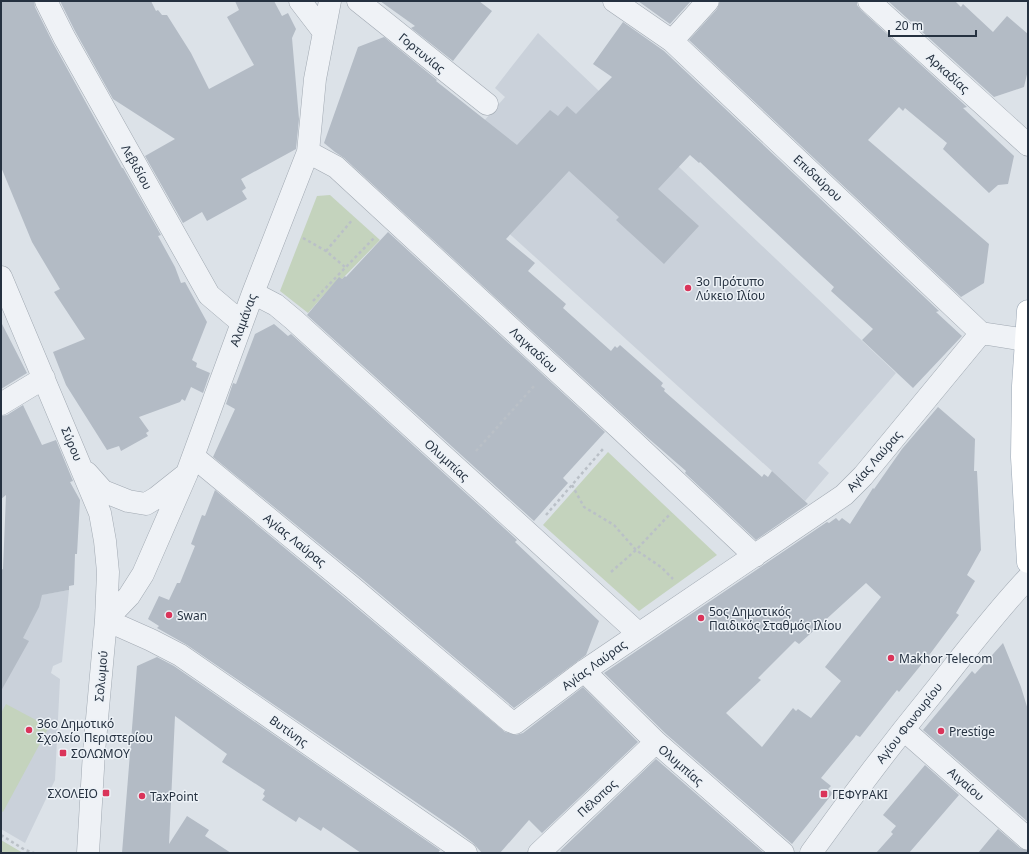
<svg xmlns="http://www.w3.org/2000/svg" width="1029" height="854" font-family="'Noto Sans',sans-serif">
<rect width="100%" height="100%" fill="#dce2e8"/>
<path fill="#cad1da" d="M538 33 896 373 818 463 829 473 805 501 440 171 505 97 495 88Z
M69 590 62 662 53 666 51 673 60 679 55 780 25 843 1 829V602Z"/>
<path fill="#c4d3bd" d="M330 195 380 240 342 279 339 278 308 313 280 291 317 196Z
M608 452 717 555 639 611 543 525Z
M6 704 49 727 3 812 1 811V713Z
M1 840 23 853H1Z"/>
<path fill="#b3bbc5" fill-rule="evenodd" d="M1 1H34L35 7 53 43 122 168H123L161 235 158 236 175 267 181 283 185 282 207 322 192 360 197 363 196 367 210 373 203 393 191 387 185 401 182 399 180 402 139 417 149 431 146 433 148 436 121 451 119 446 107 450 66 385 53 352 85 339 54 292 60 289 32 242 1 167Z
M60 1H151L156 11 158 10 162 15H167L191 53 209 89 254 65 227 17 239 10 235 1H274L282 16 288 13 296 29 292 38 299 119 296 149 241 179 246 188 242 191 247 199 207 221 202 212 183 223 145 156 175 139 113 99 75 31Z
M380 1H479L492 11 453 61 411 28 415 26Z
M638 1H691L670 24Z
M720 1H857V5L861 10 967 107 963 108 1014 156 1008 184 998 185 989 193 943 149 947 143 905 108 903 111 899 107 868 140 989 244 984 283 961 297 689 40 717 9Z
M888 1H955L961 7 963 4 993 32 1007 16 1028 34V70L1024 87 994 97Z
M623 22 664 51 939 311 936 312 962 336 913 388 862 340 873 329 831 291 834 287 700 162 699 163 690 155 658 189 699 226 664 264 616 220 619 217 569 171 506 239 535 263 528 271 566 304 563 308 611 351 615 346 617 348 620 345 663 383 661 386 665 389 664 391 762 477 764 474 768 477 772 471 808 504 756 540 685 473 686 471 648 438 344 158 335 152 324 143 358 47 384 37 437 80 436 81 517 145 550 110 558 116 567 106 576 114 612 77 593 64Z
M388 232 605 432 563 478 568 483 534 521 307 315 339 277 342 279 345 276 346 277Z
M1 322 27 373 1 389Z
M274 324 288 336 291 334 517 540 515 542 599 621 586 655 514 708 361 578 213 457 235 409 226 404 233 383 236 384 255 334Z
M23 405 42 445 56 440 73 481 70 482 80 500 77 554H75L74 585 69 586V590L42 595 39 607 23 638 29 641 1 691V570L3 569 6 495 1 499V416L7 415Z
M938 407 975 439 974 471H977L981 550 967 575 975 581 956 613 959 615 930 654 899 692 897 690 860 737 856 735 854 738 821 778 831 786 828 789 833 793 792 844 665 733 604 673 827 522 829 523 836 518 839 521 842 518 850 524 873 488 874 489 902 449ZM866 583 881 597 825 667 841 681 811 718 798 709 796 711 793 708 762 747 726 713 761 680 758 678 795 641 799 644Z
M215 490 345 598 505 732 516 735 523 733 583 687 638 742 542 833 529 820 500 853H482L473 843 455 829 187 645 157 628 159 626 148 619 159 596 169 600 177 583H180L195 546 191 544 202 515 205 516Z
M1003 643 1021 687 1028 710V822L923 730 972 671 975 674Z
M157 657 174 666 440 850 438 853H361L323 827 321 831 299 817 296 822 262 800 265 796 263 794 265 790 222 762 227 754 175 716 169 844 187 816 209 830 205 836 231 853H122L137 666Z
M656 759 764 853H562L560 851Z
M925 765 959 795 909 853H876L893 834 891 832 896 826 883 815Z
M998 829 1020 848 1028 851V853H978Z"/>
<g fill="none" stroke-linecap="round" stroke-linejoin="round">
<defs>
<path id="minor" d="M46 1 64 37 209 295 242 323
M300 1 323 31
M358 1 487 104
M614 1 672 41 981 333 1026 340
M869 1 1028 145
M672 41 708 1
M308 152 336 167 620 429 755 556
M1 277 100 513 105 541 108 572 106 620 94 752 88 853
M253 293 276 305 294 320 638 633
M1 404 44 378
M194 457 353 588 510 721 515 723 584 671 844 495 863 476 981 333
M87 473 103 491 128 501 146 504 156 498 185 475
M106 620 129 596 143 574 187 473 253 293 308 152 315 79 330 1
M106 620 151 640 180 655 466 853
M584 671 656 742 783 853
M904 730 1028 839
M539 853 656 742
M811 853C851 797 893 742 937 688 966 651 995 613 1028 578"/>
<path id="major" d="M1028 311 1023 386 1022 457 1028 562"/>
</defs>
<use href="#minor" stroke="#a1a9b2" stroke-width="23"/>
<use href="#major" stroke="#9ba7b5" stroke-width="23"/>
<path stroke="#bac0c7" stroke-width="2.5" stroke-dasharray="3 3" stroke-linecap="butt" d="M303 238 326 251 345 267
M326 251 353 219
M313 301 375 237
M476 451 534 386
M572 485 584 507 614 525 636 550 661 567 673 579
M546 515 603 449
M611 572 636 550 671 513
M1 835 25 850 34 853"/>
<use href="#minor" stroke="#eff2f6" stroke-width="22"/>
<use href="#major" stroke="#fff" stroke-width="22"/>
</g>
<g fill="#da345a" stroke="#ecf1f6" stroke-width="1.5">
<circle cx="688" cy="288" r="4"/>
<circle cx="169" cy="615" r="4"/>
<circle cx="701" cy="618" r="4"/>
<circle cx="891" cy="658" r="4"/>
<circle cx="29" cy="730" r="4"/>
<circle cx="941" cy="731" r="4"/>
<rect x="59" y="749" width="8" height="8" rx="2"/>
<rect x="102" y="789" width="8" height="8" rx="2"/>
<rect x="820" y="790" width="8" height="8" rx="2"/>
<circle cx="142" cy="796" r="4"/>
</g>
<g text-anchor="middle" dominant-baseline="central" stroke-width="3" stroke-linejoin="round" paint-order="stroke">
<g font-size="12" fill="#253140" stroke="#ecf1f6">
<text transform="translate(422 53) rotate(39)">Γορτυνίας</text>
<text transform="translate(948 73) rotate(42)">Αρκαδίας</text>
<text transform="translate(137 167) rotate(61)">Λεβιδίου</text>
<text transform="translate(818 178) rotate(43)">Επιδαύρου</text>
<text transform="translate(243 320) rotate(-70)">Αλαμάνας</text>
<text transform="translate(534 350) rotate(43)">Λαγκαδίου</text>
<text transform="translate(72 444) rotate(67)">Σύρου</text>
<text transform="translate(447 460) rotate(42)">Ολυμπίας</text>
<text transform="translate(874 461) rotate(-49)">Αγίας Λαύρας</text>
<text transform="translate(295 540) rotate(39)">Αγίας Λαύρας</text>
<text transform="translate(594 665) rotate(-36)">Αγίας Λαύρας</text>
<text transform="translate(101 676) rotate(-85)">Σολωμού</text>
<text transform="translate(909 723) rotate(-52)">Αγίου Φανουρίου</text>
<text transform="translate(289 731) rotate(35)">Βυτίνης</text>
<text transform="translate(681 765) rotate(41)">Ολυμπίας</text>
<text transform="translate(966 784) rotate(41)">Αιγαίου</text>
<text transform="translate(597 798) rotate(-43)">Πέλοπος</text>
</g>
<g font-size="12" fill="#253140" stroke="#ecf1f6" text-anchor="start">
<text x="696" y="281">3ο Πρότυπο<tspan x="696" dy="14">Λύκειο Ιλίου</tspan></text>
<text x="709" y="611">5ος Δημοτικός<tspan x="709" dy="14">Παιδικός Σταθμός Ιλίου</tspan></text>
<text x="177" y="615">Swan</text>
<text x="899" y="658">Makhor Telecom</text>
<text x="37" y="723">36ο Δημοτικό<tspan x="37" dy="14">Σχολείο Περιστερίου</tspan></text>
<text x="949" y="731">Prestige</text>
<text x="71" y="753">ΣΟΛΩΜΟΥ</text>
<text x="98" y="793" text-anchor="end">ΣΧΟΛΕΙΟ</text>
<text x="832" y="794">ΓΕΦΥΡΑΚΙ</text>
<text x="150" y="796">TaxPoint</text>
</g>
</g>
<rect width="1029" height="854" fill="none" stroke="#253140" stroke-width="4"/>
<path d="M889 30v6h87v-6" fill="none" stroke="#253140" stroke-width="2"/>
<text x="895" y="30" font-size="12" fill="#253140" stroke="#ecf1f6" stroke-width="3" paint-order="stroke">20 m</text>
</svg>
